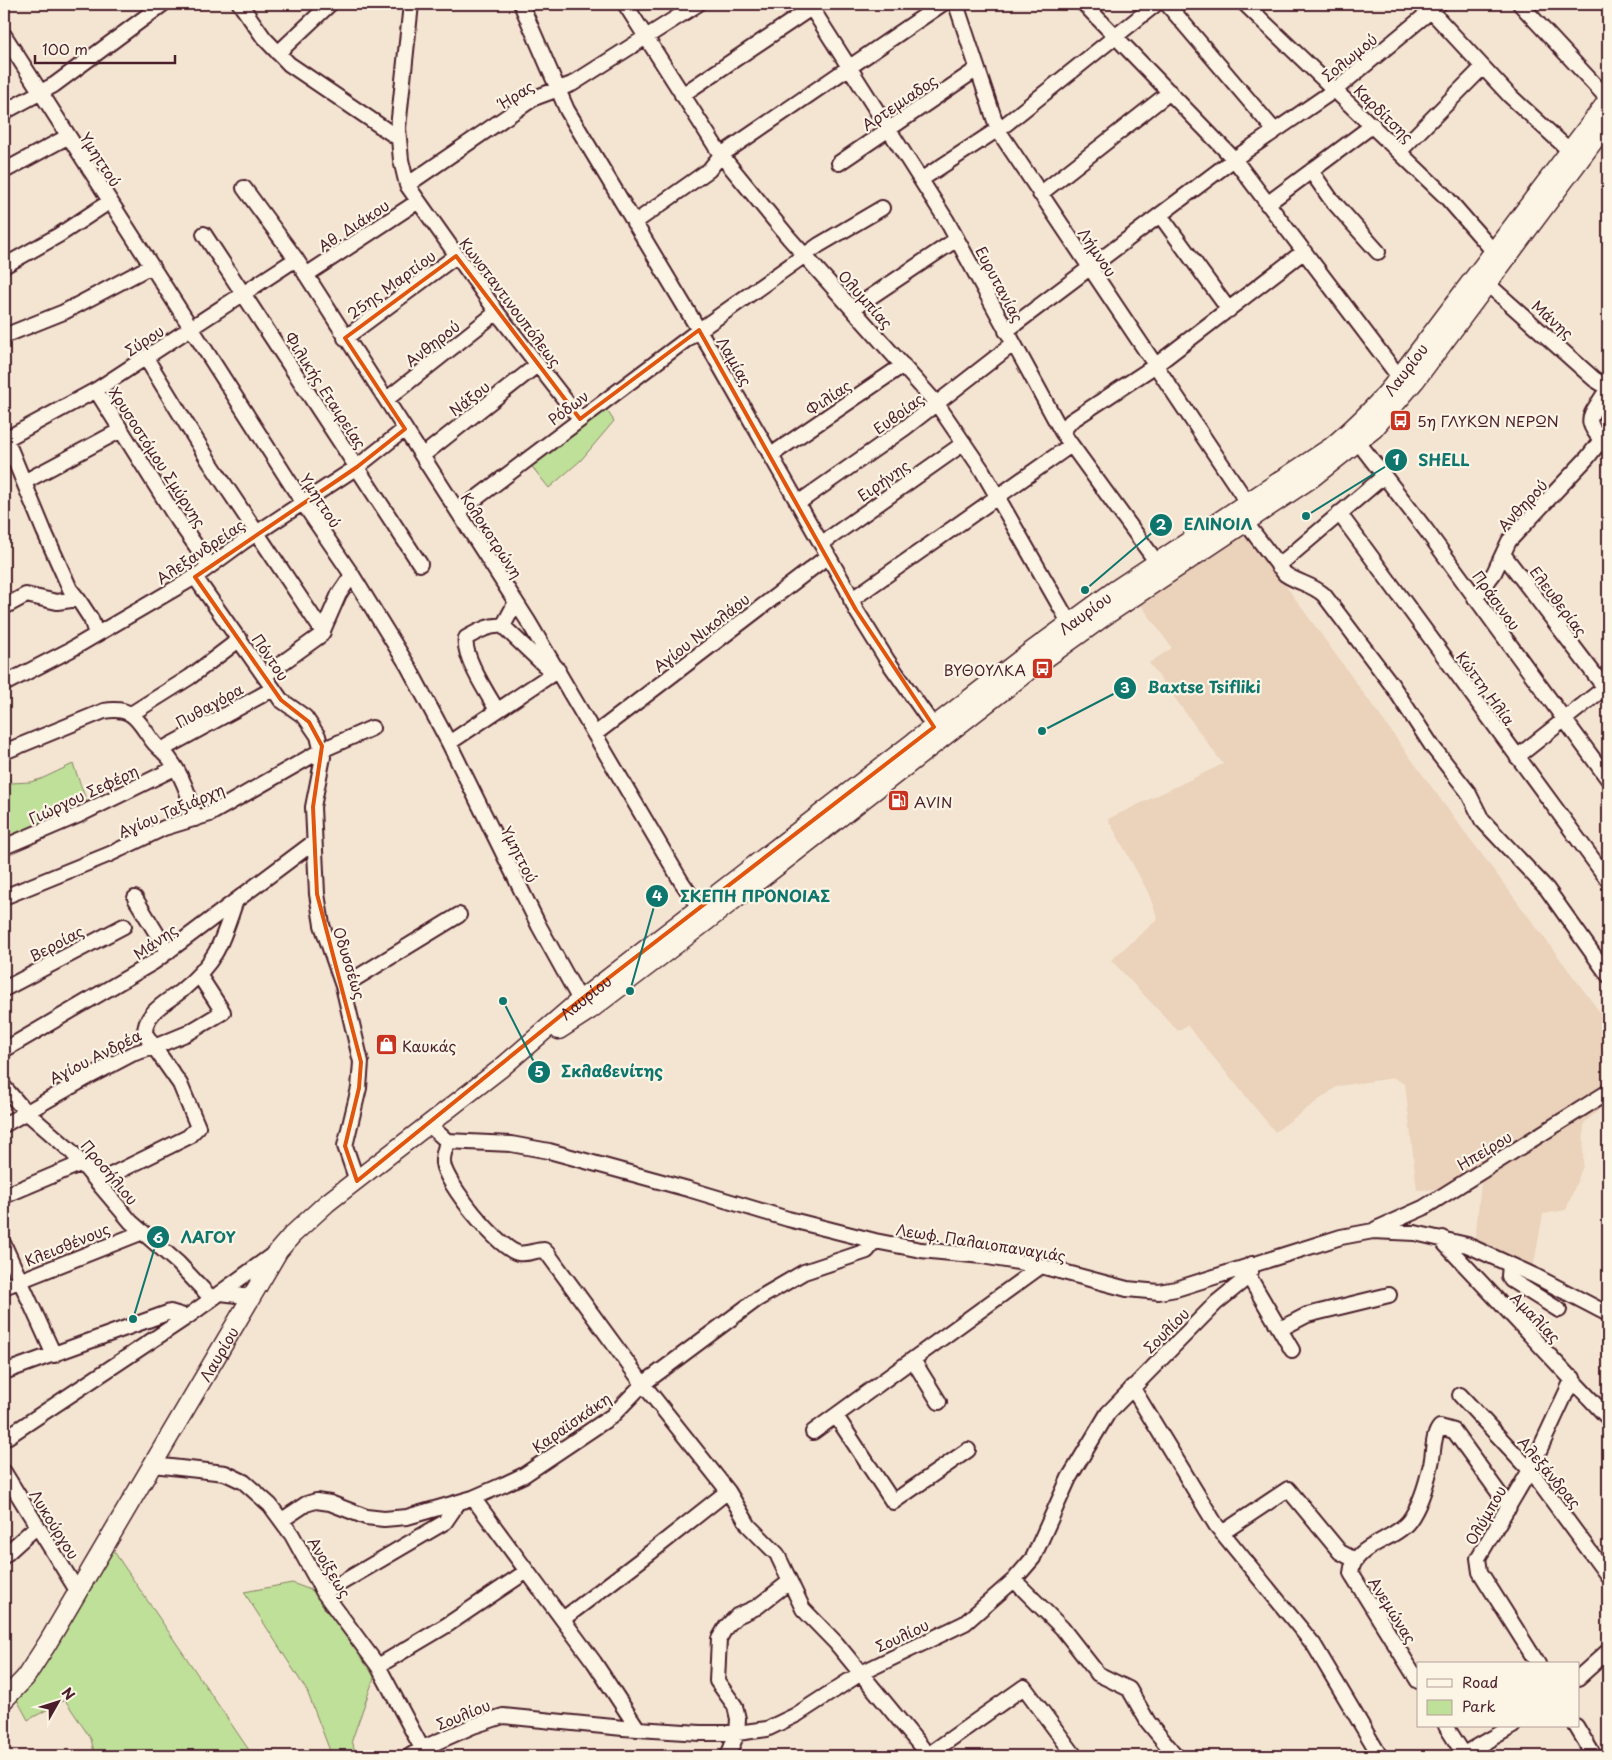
<svg xmlns="http://www.w3.org/2000/svg" width="1612" height="1760" font-family="'Playpen Sans',sans-serif">
<rect width="100%" height="100%" fill="#f4e5d2"/>
<filter id="ink" filterUnits="userSpaceOnUse"><feTurbulence type="fractalNoise" baseFrequency=".02" numOctaves="2"/><feDisplacementMap in="SourceGraphic" scale="10" xChannelSelector="R" yChannelSelector="G"/><feConvolveMatrix kernelMatrix="1 2 1 2 8 2 1 2 1" color-interpolation-filters="sRGB"/></filter>
<g filter="url(#ink)">
<path fill="#ead2bb" d="M1246 531 1441 800 1608 1023V1088L1596 1098 1601 1108 1584 1123 1583 1166 1566 1210 1543 1214 1533 1269 1475 1241 1481 1182 1477 1170 1445 1189 1417 1190 1405 1084 1394 1078 1338 1086 1275 1132 1187 1025 1178 1031 1111 960 1158 919 1148 892 1108 819 1223 764 1149 663 1172 648 1141 605Z"/>
<path fill="#bfe099" stroke="#848062" d="M604 406 614 421 581 460 549 488 529 463Z
M73 764 88 805 4 844V821L8 819 4 809V767L11 783 30 782 41 779Z
M107 1548 113 1550 253 1756H95L91 1739 65 1700 28 1720 15 1696Z
M292 1583 319 1593 376 1672 352 1740 356 1756H332L307 1691 244 1592Z"/>
<g fill="none" stroke-linecap="round" stroke-linejoin="round">
<defs>
<path id="minor" d="M240 4 264 38 289 64 398 138
M411 4 398 128 401 160 407 185 499 315 580 419
M521 4 567 110 712 352 847 589 856 610 887 660 934 727
M625 4 721 155 789 238 937 404 982 470 1070 624
M809 4 947 221 1062 432 1163 571
M956 4 998 130 1247 502
M1084 4 1234 159 1399 377
M1167 4 1275 131
M1245 4 1447 198 1494 252
M1520 4 1608 99
M1431 11 1509 95 1571 152
M4 35 303 503 352 575 408 666 449 743 539 926 580 1000
M278 53 330 4
M682 95 817 4
M4 112 54 85 163 4
M1400 151 1482 68
M839 163 977 69
M4 171 67 137
M1311 171 1330 198 1378 252
M922 179 1006 124 1156 4
M407 185 534 98 572 84 698 4
M244 188 296 259 528 621 681 881 705 916
M1040 194 1170 92
M1267 204 1373 125
M1160 215 1229 310
M634 223 709 170 721 155 942 4
M204 234 420 564
M4 266 59 235 109 202
M306 275 417 202
M1481 278 1594 379 1602 384H1608
M854 308 957 239
M1006 331 1234 159 1336 89 1439 4
M4 336 64 312 151 266
M345 338 456 256
M146 358 209 461 323 632
M1608 388C1588 421 1581 417 1608 448
M96 390 173 513 210 566
M387 399 497 312
M1062 432 1071 421 1156 365 1303 252
M4 434 44 531 70 589 78 599
M4 440 96 390 296 259
M1358 442 1426 530 1608 779
M771 455 903 365
M422 456 537 365
M24 482 121 430
M798 503 905 428 1013 344
M458 512 691 336 819 245 882 208
M1339 513 1608 880
M1246 523 1285 574C1298 583 1312 584 1324 595L1392 685 1432 746 1468 792 1482 820 1547 889 1608 975
M821 544 964 443
M1503 554 1608 692
M1278 566 1384 476
M195 577 281 700 305 717 318 736 323 757 313 807 317 894 322 925 343 986 361 1062 359 1088 345 1146 357 1181
M1475 598 1494 573 1509 541 1588 457 1601 440
M851 600 1071 445
M4 607 26 595 57 602 78 599 91 619 96 634
M503 626 516 602
M264 676 321 635 339 594 352 575
M4 684 70 650 195 577 243 542 357 467 405 429
M497 710C488 695 462 655 466 638 477 632 490 624 503 626L544 665 556 667
M131 714 190 677 240 639
M595 734 828 556
M449 743 558 670
M161 750 273 689
M4 752 104 711C136 705 139 725 155 744 160 749 165 753 169 758 183 776 190 797 195 819
M1517 757 1608 685
M4 847 79 815 175 768
M4 897 110 854 164 828 210 814 322 750 372 728
M135 898 168 952
M343 986 459 915
M4 989 124 926
M4 1050 154 962 314 842
M4 1087 25 1111 71 1151 131 1222 178 1263 212 1299
M4 1125 90 1076 132 1054 154 1047 145 1033C145 1012 167 1002 181 991 216 962 221 945 235 903
M429 1125 447 1141 511 1144 549 1151 688 1189 788 1219 875 1241 921 1250 982 1256 1041 1266 1127 1289 1159 1292 1176 1289 1341 1237 1373 1231 1415 1233 1467 1245 1535 1276 1608 1314
M447 1141C446 1147 442 1157 443 1163 445 1183 498 1248 518 1253 527 1255 535 1250 544 1250L548 1254 643 1384 728 1491 749 1526 777 1554 803 1609 836 1643 928 1755 1024 1687 1075 1756
M97 1182 188 1137 198 1127 180 1084 154 1047 188 1033 223 1012 199 975
M4 1196 82 1163
M1376 1229 1423 1208 1608 1092
M1443 1238 1445 1244 1608 1418
M4 1245 54 1355
M1510 1265 1509 1276 1511 1280 1559 1310
M1248 1275 1292 1350
M4 1287 143 1232
M221 1293 245 1296 250 1299
M1280 1329 1307 1315 1389 1295
M913 1360 939 1402
M4 1372 170 1312 187 1317
M1132 1387 1216 1525 1314 1645 1380 1756
M1460 1395 1530 1470 1608 1576
M836 1416 893 1502 968 1450
M813 1432 1041 1266
M4 1439 187 1317 275 1253
M153 1465 225 1473 244 1482 270 1505 292 1535 324 1593 378 1666 426 1756
M4 1472 78 1592
M473 1498 594 1662 638 1729
M282 1520 306 1504 316 1501 330 1503 366 1517 384 1519 407 1517 473 1498 505 1484 524 1475 612 1416 643 1384 756 1300 804 1272 867 1251 875 1241
M1222 1533 1288 1489 1340 1552 1355 1560
M4 1556 37 1526
M1014 1580 1062 1628 1098 1674 1129 1689 1148 1722 1176 1756
M324 1593 445 1522 458 1503
M563 1619 651 1552 728 1491
M1538 1664 1480 1572 1478 1558 1530 1470 1573 1378
M378 1666 447 1625 527 1571
M1578 1678 1608 1651
M1418 1681 1351 1573C1353 1545 1394 1541 1409 1521 1420 1506 1427 1482 1431 1464 1434 1453 1432 1436 1440 1427L1454 1431 1509 1507
M1446 1726 1465 1756
M1576 1726 1594 1756
M410 1756 423 1748 473 1726 503 1716 623 1728 700 1733H737L767 1729 796 1715 861 1673 965 1623 1014 1580 1033 1558 1069 1478 1108 1413 1216 1303 1243 1281 1251 1271 1252 1264
M728 1756 737 1733 738 1719 735 1706 717 1681 719 1639 726 1627 737 1616 757 1607 789 1582
M1461 1756 1513 1726"/>
<g id="major">
<path d="M559 1030 590 1010 708 920 1031 669 1105 616 1312 478 1374 429 1415 381 1608 122"/>
<path id="s1" d="M4 1700 25 1678 47 1644 279 1250 292 1235 327 1203 500 1069 580 1000 1022 658 1115 590 1331 447C1357 425 1379 404 1399 377L1608 100"/>
</g>
</defs>
<use href="#minor" stroke="#4a1f2b" stroke-width="18"/>
<use href="#major" stroke="#4a1f2b" stroke-width="21"/>
<use href="#minor" stroke="#fcf5e5" stroke-width="14"/>
<use href="#major" stroke="#fcf5e5" stroke-width="18"/>
</g>
</g>
<path fill="none" stroke="#e0560e" stroke-width="4" stroke-linejoin="round" d="M456 256 580 419 699 330 856 610 934 727 580 1000 357 1181 345 1146 359 1088 361 1062 317 894 313 807 322 746 309 722 281 700 195 577 357 467 405 429 345 338Z"/>
<defs>
<symbol id="bus-square" viewBox="-11 -11 22 22"><rect x="-9" y="-9" width="18" height="18" rx="4" fill="#c8321e" stroke="#fcf5e5"/><path d="M-5-6H5V4H4V6H2V4H-2V6H-4V4H-5ZM-3.5-4V0h7V-4ZM-3.5 1.2v1.5H-2V1.2ZM2 1.2v1.5H3.5V1.2Z" fill="#fff"/></symbol>
<symbol id="fuel-square" viewBox="-11 -11 22 22"><rect x="-9" y="-9" width="18" height="18" rx="4" fill="#c8321e" stroke="#fcf5e5"/><path d="M-5.5-6h7V0h2V4h1.3V-2.5L3-4.5l.8-.8L6-3V5H2.5V1h-1V6h-7ZM-4.2-4.7v3.2H.2V-4.7Z" fill="#fff"/></symbol>
<symbol id="shop-square" viewBox="-11 -11 22 22"><rect x="-9" y="-9" width="18" height="18" rx="4" fill="#c8321e" stroke="#fcf5e5"/><path d="M-5-2.5h2.3a2.7 3.5 0 0 1 5.4 0H5L5.5 6h-11ZM-1.5-2.5h3a1.5 2.3 0 0 0-3 0Z" fill="#fff"/></symbol>
</defs>
<g fill-rule="evenodd">
<use href="#bus-square" x="1388" y="408" width="25" height="25"/>
<use href="#bus-square" x="1030" y="656" width="25" height="25"/>
<use href="#fuel-square" x="886" y="788" width="25" height="25"/>
<use href="#shop-square" x="374" y="1032" width="25" height="25"/>
</g>
<g text-anchor="middle" dominant-baseline="central" stroke-width="4.5" stroke-linejoin="round" paint-order="stroke">
<g font-size="15" fill="#4a1f2b" stroke="#fcf5e5">
<text transform="translate(1349 57) rotate(-39)">Σολωμού</text>
<text transform="translate(516 94) rotate(-32)">Ήρας</text>
<text transform="translate(899 102) rotate(-34)">Αρτεμιαδος</text>
<text transform="translate(1384 113) rotate(44)">Καρδίτσης</text>
<text transform="translate(101 159) rotate(57)">Υμηττού</text>
<text transform="translate(353 225) rotate(-33)">Αθ. Διάκου</text>
<text transform="translate(1098 252) rotate(56)">Λήμνου</text>
<text transform="translate(391 284) rotate(-36)">25ης Μαρτίου</text>
<text transform="translate(1000 284) rotate(62)">Ευρυτανίας</text>
<text transform="translate(866 299) rotate(48)">Ολυμπίας</text>
<text transform="translate(511 302) rotate(53)">Κωνσταντινουπόλεως</text>
<text transform="translate(1553 319) rotate(42)">Μάνης</text>
<text transform="translate(144 340) rotate(-33)">Σύρου</text>
<text transform="translate(432 343) rotate(-38)">Ανθηρού</text>
<text transform="translate(735 361) rotate(60)">Λαμίας</text>
<text stroke="none"><textPath href="#s1" startOffset="1961">Λαυρίου</textPath></text>
<text transform="translate(326 390) rotate(57)">Φιλικής Εταιρείας</text>
<text transform="translate(828 397) rotate(-34)">Φιλίας</text>
<text transform="translate(469 398) rotate(-38)">Νάξου</text>
<text transform="translate(568 407) rotate(-37)">Ρόδων</text>
<text transform="translate(898 413) rotate(-36)">Ευβοίας</text>
<text transform="translate(158 457) rotate(57)">Χρυσοστόμου Σμύρνης</text>
<text transform="translate(883 480) rotate(-35)">Ειρήνης</text>
<text transform="translate(321 500) rotate(57)">Υμηττού</text>
<text transform="translate(1522 505) rotate(-47)">Ανθηρού</text>
<text transform="translate(492 535) rotate(57)">Κολοκοτρώνη</text>
<text transform="translate(200 551) rotate(-34)">Αλεξανδρείας</text>
<text transform="translate(1497 600) rotate(54)">Πράσινου</text>
<text transform="translate(1559 601) rotate(53)">Ελευθερίας</text>
<text stroke="none"><textPath href="#s1" startOffset="1556">Λαυρίου</textPath></text>
<text transform="translate(701 632) rotate(-38)">Αγίου Νικολάου</text>
<text transform="translate(271 657) rotate(56)">Πόντου</text>
<text transform="translate(1486 688) rotate(54)">Κώττη Ηλία</text>
<text transform="translate(209 705) rotate(-29)">Πυθαγόρα</text>
<text transform="translate(83 794) rotate(-25)">Γιώργου Σεφέρη</text>
<text transform="translate(171 810) rotate(-23)">Αγίου Ταξιάρχη</text>
<text transform="translate(520 854) rotate(63)">Υμηττού</text>
<text transform="translate(155 941) rotate(-35)">Μάνης</text>
<text transform="translate(56 943) rotate(-28)">Βεροίας</text>
<text transform="translate(350 963) rotate(73)">Οδυσσέως</text>
<text stroke="none"><textPath href="#s1" startOffset="926">Λαυρίου</textPath></text>
<text transform="translate(95 1056) rotate(-27)">Αγίου Ανδρέα</text>
<text transform="translate(1484 1150) rotate(-31)">Ηπείρου</text>
<text transform="translate(110 1172) rotate(50)">Προσήλιου</text>
<text transform="translate(981 1242) rotate(9)">Λεωφ. Παλαιοπαναγιάς</text>
<text transform="translate(67 1244) rotate(-22)">Κλεισθένους</text>
<text transform="translate(1536 1317) rotate(46)">Αμαλίας</text>
<text transform="translate(1166 1330) rotate(-45)">Σουλίου</text>
<text stroke="none"><textPath href="#s1" startOffset="408">Λαυρίου</textPath></text>
<text transform="translate(571 1422) rotate(-35)">Καραϊσκάκη</text>
<text transform="translate(1550 1472) rotate(50)">Αλεξάνδρας</text>
<text transform="translate(1485 1515) rotate(-60)">Ολύμπου</text>
<text transform="translate(55 1524) rotate(58)">Λυκούργου</text>
<text transform="translate(330 1567) rotate(59)">Ανοίξεως</text>
<text transform="translate(1393 1610) rotate(58)">Ανεμώνας</text>
<text transform="translate(902 1635) rotate(-25)">Σουλίου</text>
<text transform="translate(463 1714) rotate(-22)">Σουλίου</text>
</g>
<g font-size="15" fill="#4a1f2b" stroke="#fcf5e5" text-anchor="start">
<text x="1417" y="420">5η ΓΛΥΚΏΝ ΝΕΡΏΝ</text>
<text x="1026" y="669" text-anchor="end">ΒΥΘΟΥΛΚΑ</text>
<text x="914" y="801">AVIN</text>
<text x="402" y="1045">Καυκάς</text>
</g>
</g>
<path fill="none" stroke="#0f766e" stroke-width="2" d="M1306 516L1396 460M1085 590L1161 525M1042 731L1125 688M630 991L657 896M503 1001L539 1072M133 1319L158 1237"/>
<g fill="#0f766e" stroke="#fcf5e5" stroke-width="2">
<circle cx="1306" cy="516" r="5"/>
<circle cx="1085" cy="590" r="5"/>
<circle cx="1042" cy="731" r="5"/>
<circle cx="630" cy="991" r="5"/>
<circle cx="503" cy="1001" r="5"/>
<circle cx="133" cy="1319" r="5"/>
<circle cx="1396" cy="460" r="12"/>
<circle cx="1161" cy="525" r="12"/>
<circle cx="1125" cy="688" r="12"/>
<circle cx="657" cy="896" r="12"/>
<circle cx="539" cy="1072" r="12"/>
<circle cx="158" cy="1237" r="12"/>
</g>
<g font-size="15" text-anchor="middle" font-weight="bold" fill="#fff">
<text x="1396" y="465">1</text>
<text x="1161" y="530">2</text>
<text x="1125" y="693">3</text>
<text x="657" y="901">4</text>
<text x="539" y="1077">5</text>
<text x="158" y="1243">6</text>
</g>
<g font-size="16" text-anchor="middle" font-weight="bold" fill="#0f766e" stroke="#fcf5e5" stroke-width="4.5" stroke-linejoin="round" paint-order="stroke">
<text x="1444" y="466">SHELL</text>
<text x="1218" y="530">ΕΛΙΝΟΙΛ</text>
<text x="1204" y="693">Baxtse Tsifliki</text>
<text x="755" y="902">ΣΚΕΠΗ ΠΡΟΝΟΙΑΣ</text>
<text x="612" y="1077">Σκλαβενίτης</text>
<text x="208" y="1243">ΛΑΓΟΥ</text>
</g>
<rect width="1612" height="1760" fill="none" stroke="#fcf5e5" stroke-width="20"/>
<rect x="10" y="10" width="1592" height="1740" fill="none" stroke="#4a1f2b" stroke-width="2" filter="url(#ink)"/>
<rect x="1417" y="1662" width="162" height="65" fill="#fcf5e5" stroke="#b59f9b"/>
<rect x="1427" y="1679" width="25" height="8" fill="#fcf5e5" stroke="#b59f9b"/>
<text x="1462" y="1688" font-size="15" fill="#4a1f2b">Road</text>
<rect x="1427" y="1700" width="25" height="15" fill="#bfe099" stroke="#b59f9b"/>
<text x="1462" y="1712" font-size="15" fill="#4a1f2b">Park</text>
<g transform="translate(58 1702) rotate(51)" stroke="#fcf5e5" stroke-width="4" paint-order="stroke">
<path d="M0-4L9 19L0 12L-9 19Z" fill="#4a1f2b"/>
<text y="-8" font-size="14" font-weight="bold" text-anchor="middle" fill="#4a1f2b">N</text>
</g>
<path d="M35 55v8h140v-8" fill="none" stroke="#4a1f2b" stroke-width="2.5"/>
<text x="42" y="55" font-size="15" fill="#4a1f2b" stroke="#fcf5e5" stroke-width="4" paint-order="stroke">100 m</text>
</svg>
